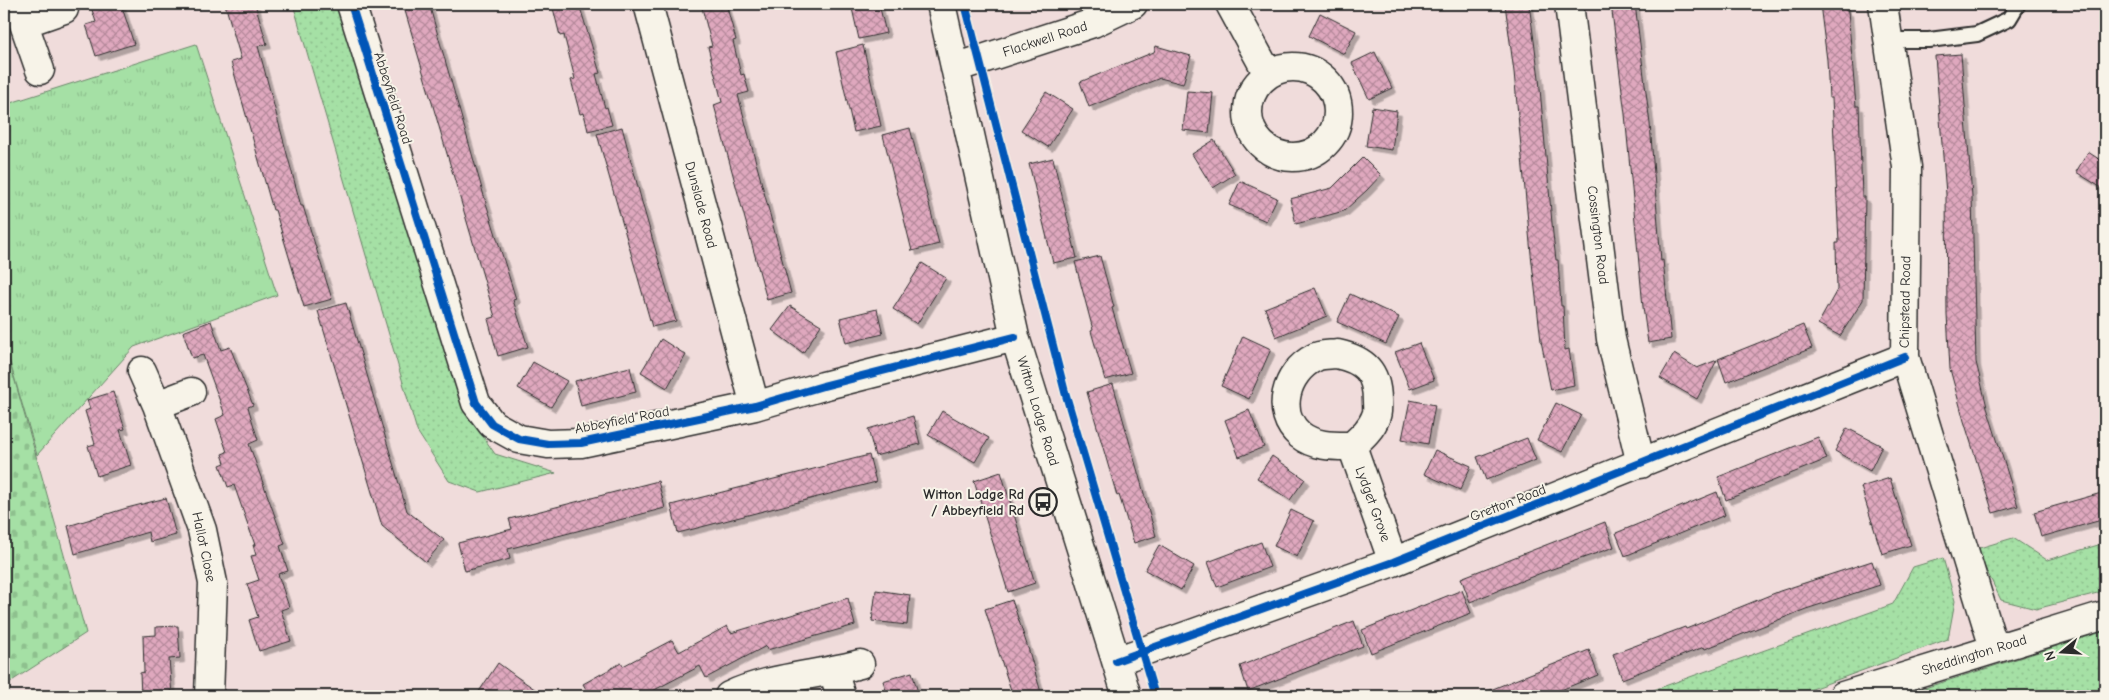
<svg xmlns="http://www.w3.org/2000/svg" width="2109" height="700" font-family="'Comic Neue',sans-serif">
<defs>
<pattern id="grass-dots" width="8" height="8" patternUnits="userSpaceOnUse" patternTransform="scale(1.25)"><rect width="8" height="8" fill="#a5e0a5"/><path d="M2 2h.1M6 6h.1" fill="none" stroke="#8ec08e" stroke-width="1.8" stroke-linecap="round"/></pattern>
<pattern id="cemetery-stones" width="16" height="16" patternUnits="userSpaceOnUse" patternTransform="scale(1.25)"><rect width="16" height="16" fill="#a5e0a5"/><path d="M2 7V4a2 2 0 0 1 4 0v3zM10 15v-3a2 2 0 0 1 4 0v3z" fill="#8ec08e"/></pattern>
<pattern id="park-tufts" width="24" height="20" patternUnits="userSpaceOnUse" patternTransform="scale(1.25)"><rect width="24" height="20" fill="#a5e0a5"/><path d="M3 7l-1-3M5 7V3M7 7l1-3M15 17l-1-3M17 17v-4M19 17l1-3" fill="none" stroke="#8ec08e"/></pattern>
<pattern id="building-cross-hatch" width="8" height="8" patternUnits="userSpaceOnUse" patternTransform="scale(1.25)"><rect width="8" height="8" fill="#dfa8be"/><path d="M0 0l8 8M0 8l8-8" fill="none" stroke="#b5899b"/></pattern>
<filter id="shadow"><feDropShadow dx="4.5" dy="4.5" stdDeviation="0" flood-color="#0004"/></filter>
</defs>
<rect width="100%" height="100%" fill="#f0dcdb"/>
<filter id="ink" filterUnits="userSpaceOnUse"><feTurbulence type="fractalNoise" baseFrequency=".02" numOctaves="2"/><feDisplacementMap in="SourceGraphic" scale="10" xChannelSelector="R" yChannelSelector="G"/><feConvolveMatrix kernelMatrix="1 2 1 2 8 2 1 2 1" color-interpolation-filters="sRGB"/></filter>
<g filter="url(#ink)">
<path fill="url(#grass-dots)" stroke="#688668" d="M293 4H341L462 406 495 454 556 473 480 492 449 481 417 431Z
M2013 538 2047 560 2105 543V591L2036 609 2001 600 1976 549Z
M1943 558 1955 601 1948 639 1793 696H1637L1893 604 1913 567Z
M2105 631V689L2082 696H1899Z"/>
<path fill="url(#cemetery-stones)" stroke="#688668" d="M4 342 86 633 4 686Z"/>
<path fill="url(#park-tufts)" stroke="#688668" d="M196 44 277 295 134 347 37 455 4 342V105Z"/>
<path fill="url(#building-cross-hatch)" stroke="#2b2b2b" filter="url(#shadow)" d="M90 4H121L134 44 96 56 86 25 96 22Z
M225 4H255L267 44 258 46 301 206H303L332 299 304 307 275 210H273L231 62 241 59Z
M403 4H429L486 203 516 299 513 300 528 347 498 356 488 319 495 317Z
M552 4H579L600 73 596 74 605 108 607 107 612 125 588 131 584 113 580 114 571 80 575 79 564 35 560 36Z
M701 4H726L736 40 733 41 741 75 744 74 749 92 738 95 791 293 767 300 714 105 722 102 708 47 712 46Z
M851 4H879L886 33 859 39Z
M1505 4H1529L1539 78 1553 234 1556 260H1558L1561 306H1563L1565 350 1569 349 1574 385 1551 390 1541 341 1531 254 1514 72Z
M1611 4H1635L1650 124 1661 261 1663 260 1671 339 1648 343 1643 307 1625 114Z
M1820 4H1844L1846 11H1848L1856 106H1859L1862 197H1865L1863 300 1840 336 1818 324 1837 290 1836 243H1839L1832 98H1829L1827 60Z
M1320 13 1356 31 1344 54 1309 36Z
M863 45 881 126 854 132 836 52Z
M1156 46 1191 56 1183 84 1160 78 1089 107 1080 82 1154 52Z
M1375 52 1392 88 1369 99 1352 63Z
M1961 54 1972 196 1976 362 1988 411 2018 506 1993 513 1964 421 1950 369 1947 314 1946 194 1935 56Z
M1187 91 1213 93 1209 133 1183 130Z
M1046 92 1073 109 1048 147 1021 130Z
M1372 107 1397 111 1392 150 1366 146Z
M622 127 643 206 676 321 652 327 597 134Z
M910 128 939 244 912 251 883 135Z
M1214 140 1235 174 1213 188 1192 154Z
M2088 152 2105 163V190L2076 172Z
M1363 157 1381 175 1367 190 1344 211 1296 224 1290 199 1332 188Z
M1053 158 1077 258 1053 263 1029 164Z
M1240 181 1277 198 1266 221 1229 205Z
M1100 256 1114 307 1112 308 1131 373 1105 380 1091 331 1093 330 1075 262Z
M922 263 946 278 917 324 893 309Z
M1315 288 1327 316 1276 337 1265 308Z
M1350 294 1399 317 1386 344 1337 322Z
M346 303 407 511 444 540 426 562 382 526 318 311Z
M790 306 821 325 803 353 772 330Z
M877 309 883 334 846 343 840 318Z
M211 321 221 350 230 347 253 405 248 407 258 440 249 444 285 544 280 546 288 571 278 574 289 607 281 610 291 641 259 651 249 620 258 617 247 584 259 580 251 556 256 555 253 545H255L234 485 228 487 220 465 225 463 222 454 227 452 216 419 225 415 203 355 192 358 183 332Z
M1803 325 1812 348 1726 382 1718 359Z
M1243 336 1271 349 1249 399 1221 386Z
M661 339 686 355 667 388 641 372Z
M1419 343 1434 380 1410 389 1395 352Z
M1674 354 1697 368 1717 360 1697 399 1660 378Z
M533 362 567 381 551 407 518 388Z
M630 367 636 392 581 406 575 381Z
M1113 384 1156 536 1134 543 1119 495 1117 496 1087 392Z
M113 392 125 429 120 430 131 465 97 476 88 446 95 444 85 411 90 409 87 400Z
M1410 400 1435 405 1428 444 1402 439Z
M1556 403 1581 415 1562 452 1537 440Z
M1249 410 1264 447 1239 457 1225 420Z
M942 411 989 438 975 462 928 435Z
M913 416 920 444 875 456 868 429Z
M1847 428 1882 446 1870 471 1835 451Z
M1818 437 1827 459 1726 500 1718 477Z
M1527 438 1536 460 1486 480 1477 457Z
M1435 450 1471 466 1460 490 1424 474Z
M869 455 876 482 678 533 671 505Z
M1272 456 1305 479 1290 500 1257 478Z
M1001 472 1035 583 1008 592 974 481Z
M1890 478 1911 545 1882 554 1861 487Z
M658 481 665 508 508 549 510 559 465 571 458 543 512 529 509 519Z
M1717 492 1725 515 1625 556 1616 533Z
M2105 492V519L2041 537 2034 512Z
M166 498 176 535 150 542 148 532 75 554 68 526 127 508Z
M1291 510 1314 521 1297 557 1274 546Z
M1605 522 1614 547 1541 573 1470 602 1461 578Z
M1261 542 1270 567 1217 587 1208 562Z
M1159 545 1194 566 1181 590 1145 570Z
M1872 561 1880 585 1806 609 1705 649 1704 647 1622 679 1613 654 1685 627 1686 629 1780 591Z
M876 590 910 595 907 625 872 621Z
M1462 590 1471 613 1371 653 1362 630Z
M848 598 855 625 767 650 766 646 706 678 700 666 643 696H590L583 684 621 663 623 666 672 640 679 652 727 626 731 633Z
M1012 600 1029 651 1042 696H1013L1003 666 985 609Z
M1354 621 1363 646 1248 691 1240 666Z
M178 626 180 658 169 659 172 695 141 696 140 673 144 672 143 636 156 635V627Z
M1589 650 1598 675 1546 696H1478V695Z
M498 663 517 677 545 696H476Z
M912 672 919 696H888L883 681Z"/>
<g fill="none" stroke-linecap="round" stroke-linejoin="round">
<defs>
<path id="lane" d="M1889 40H1929L1977 34 2009 19 2018 4"/>
<path id="street" d="M17 4 40 70
M351 4 476 403 492 424 519 439 548 444 581 443 755 406 823 386 1015 337
M648 4 755 406
M941 4 1015 337 1127 696
M1230 4 1267 72
M1569 4 1611 339 1641 464
M1883 4 1907 167 1905 357 1994 648
M24 23 64 9
M1248 112a45 45 0 1 1 90 0a45 45 0 1 1-90 0Z
M955 68 1093 23 1133 4
M1337 354C1364 360 1377 371 1377 401 1377 405 1378 412 1376 416 1372 428 1362 437 1352 446 1335 446 1315 447 1300 435 1274 413 1286 372 1314 358 1320 354 1330 355 1337 354Z
M142 371 157 405 202 530 213 583 209 696
M157 405 191 392
M1352 446 1393 562
M1116 661 1393 562 1905 357
M833 671 841 696
M729 696C765 678 820 675 860 664
M1843 696 2105 615"/>
</defs>
<use href="#lane" stroke="#2b2b2b" stroke-width="18"/>
<use href="#street" stroke="#2b2b2b" stroke-width="31"/>
<use href="#lane" stroke="#f7f3e8" stroke-width="14"/>
<use href="#street" stroke="#f7f3e8" stroke-width="28"/>
<defs>
<path id="cycleway" d="M351 4 476 403 492 424 519 439 548 444 581 443 755 406 823 386 1015 337
M965 4 1065 392 1155 696
M1116 661 1393 562 1905 357"/>
</defs>
<use href="#cycleway" stroke="#f7f3e8" stroke-width="11"/>
<use href="#cycleway" stroke="#0057b8" stroke-width="8"/>
</g>
</g>
<defs>
<symbol id="bus-ring" viewBox="-11 -11 22 22"><circle r="9.5" fill="#f7f3e8" stroke="#2b2b2b" stroke-width="1.5"/><path d="M-5-6H5V4H4V6H2V4H-2V6H-4V4H-5ZM-3.5-4V0h7V-4ZM-3.5 1.2v1.5H-2V1.2ZM2 1.2v1.5H3.5V1.2Z" fill="#2b2b2b"/></symbol>
</defs>
<g fill-rule="evenodd">
<use href="#bus-ring" x="1027" y="486" width="32" height="32"/>
</g>
<g text-anchor="middle" dominant-baseline="central" stroke-width="4" stroke-linejoin="round" paint-order="stroke">
<g font-size="14" fill="#2b2b2b" stroke="#f7f3e8">
<text transform="translate(1045 39) rotate(-18)">Flackwell Road</text>
<text transform="translate(393 98) rotate(72)">Abbeyfield Road</text>
<text transform="translate(701 205) rotate(75)">Dunslade Road</text>
<text transform="translate(1598 235) rotate(83)">Cossington Road</text>
<text transform="translate(1905 302) rotate(-89)">Chipstead Road</text>
<text transform="translate(1038 411) rotate(73)">Witton Lodge Road</text>
<text transform="translate(622 420) rotate(-11)">Abbeyfield Road</text>
<text transform="translate(1508 503) rotate(-21)">Gretton Road</text>
<text transform="translate(1373 504) rotate(70)">Lydget Grove</text>
<text transform="translate(204 547) rotate(78)">Hallot Close</text>
<text transform="translate(1974 655) rotate(-17)">Sheddington Road</text>
</g>
<g font-size="14" font-weight="bold" fill="#2b2b2b" stroke="#f7f3e8" text-anchor="end">
<text x="1024" y="494">Witton Lodge Rd<tspan x="1024" dy="16">/ Abbeyfield Rd</tspan></text>
</g>
</g>
<rect width="2109" height="700" fill="none" stroke="#f7f3e8" stroke-width="20"/>
<rect x="10" y="10" width="2089" height="680" fill="none" stroke="#2b2b2b" stroke-width="2" filter="url(#ink)"/>
<g transform="translate(2062 652) rotate(252)" stroke="#f7f3e8" stroke-width="4" paint-order="stroke">
<path d="M0-4L9 19L0 12L-9 19Z" fill="#2b2b2b"/>
<text y="-8" font-size="14" font-weight="bold" text-anchor="middle" fill="#2b2b2b">N</text>
</g>
</svg>
